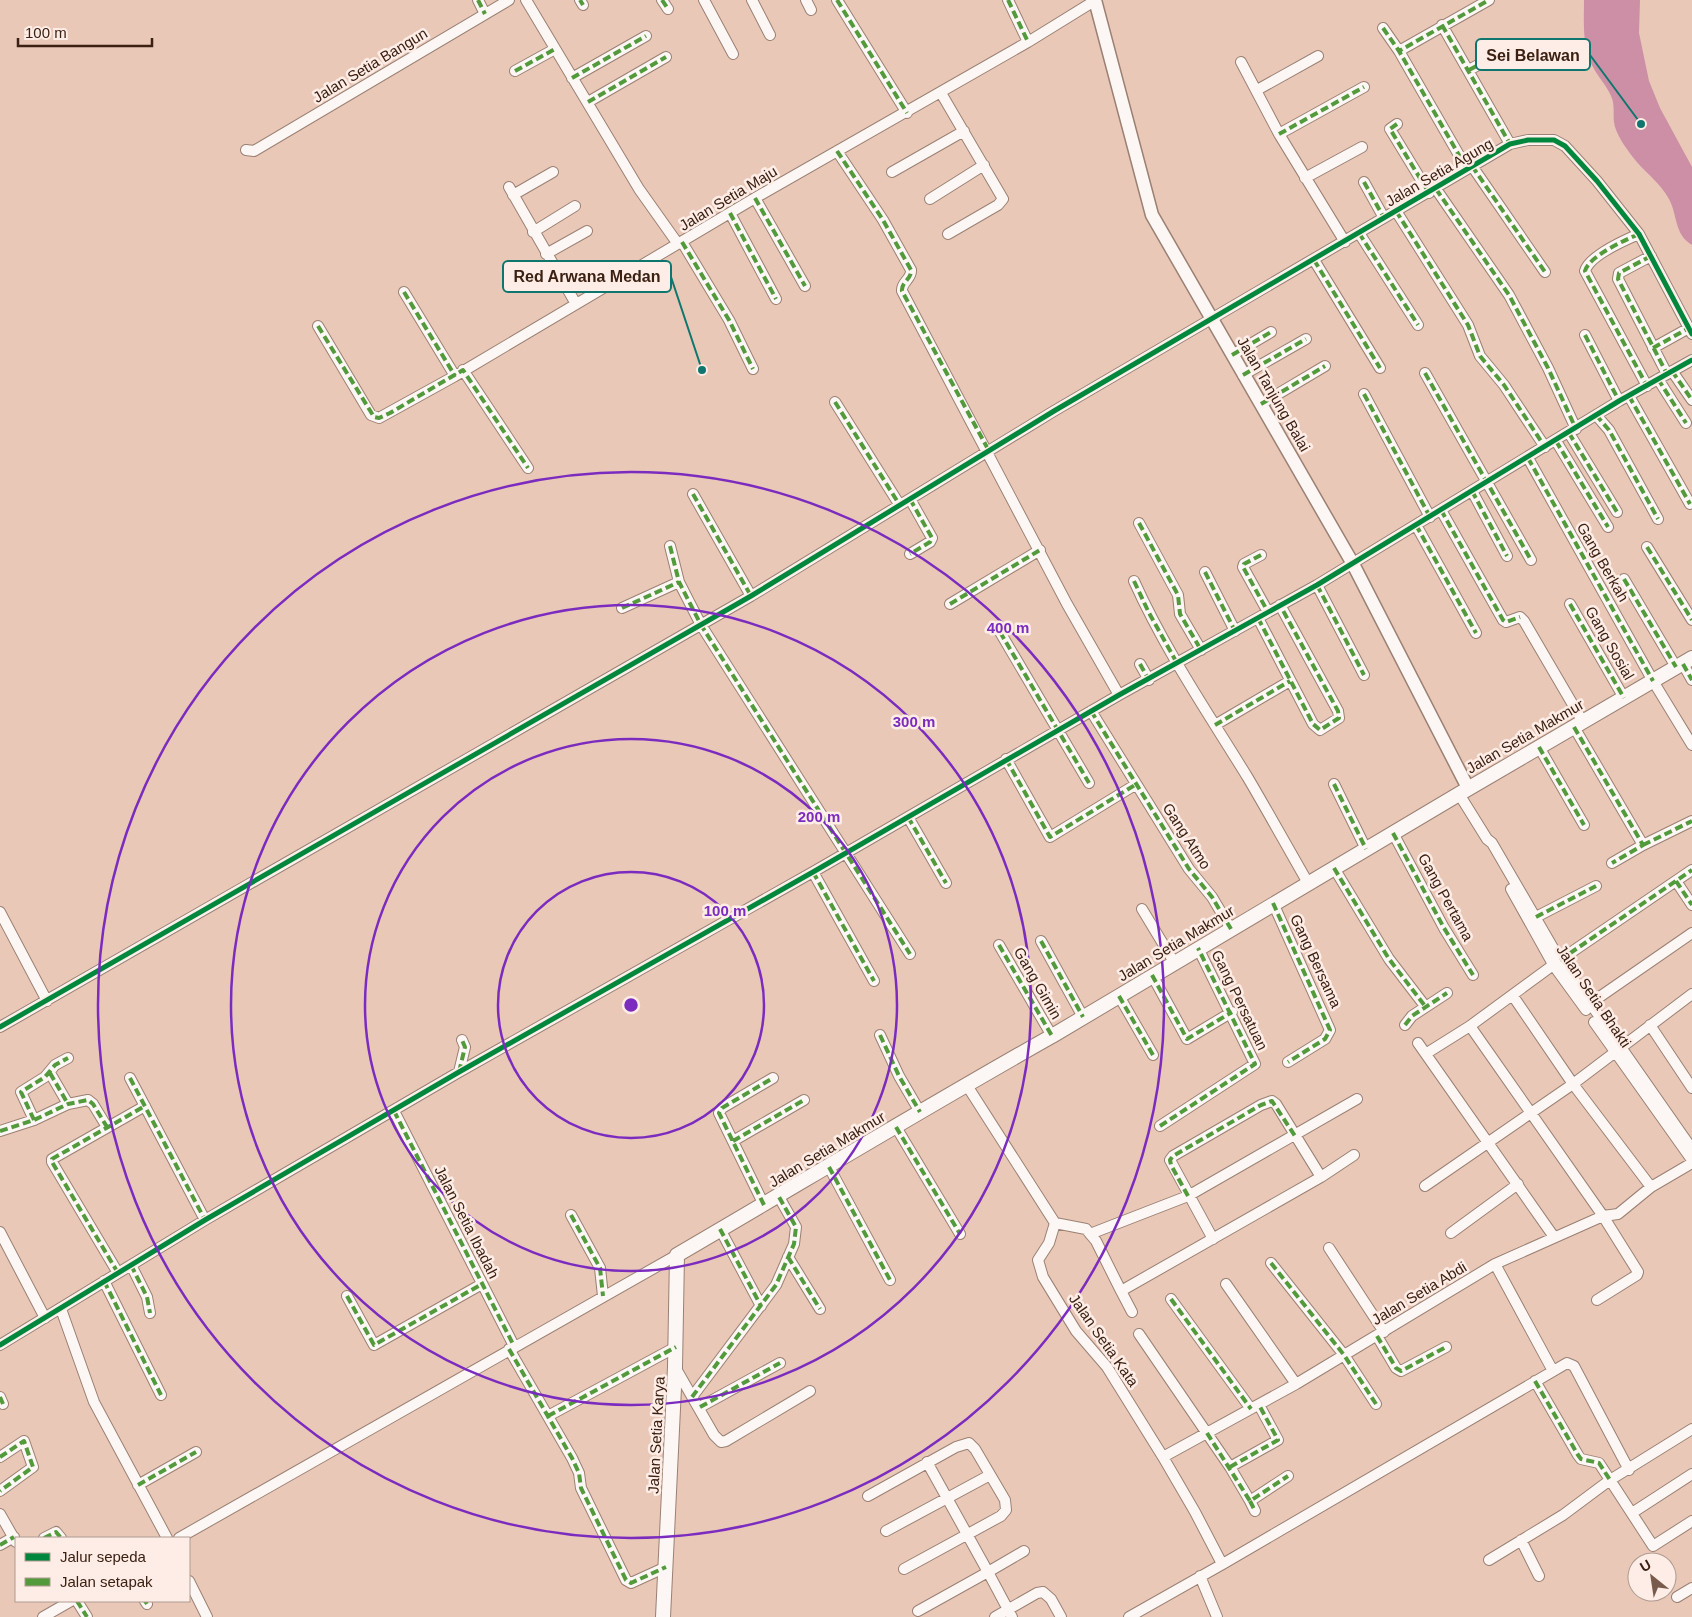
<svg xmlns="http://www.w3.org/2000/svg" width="1692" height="1617" font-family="Helvetica,sans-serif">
<rect width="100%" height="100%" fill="#e9c8b8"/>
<path fill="#cc8fa5" d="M1584 0H1640L1639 33 1649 81 1660 108 1692 167V245C1674 234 1678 216 1669 199 1660 182 1643 171 1632 156 1626 148 1615 133 1614 122 1613 114 1615 104 1611 96 1607 86 1598 77 1593 67 1582 47 1584 22 1584 0Z"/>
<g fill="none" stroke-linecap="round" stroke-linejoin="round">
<defs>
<path id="minor" d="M478 0 485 14
M526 0 639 189 678 244
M580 0 583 5
M662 0 668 9
M704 0 733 54
M752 0 770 35
M806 0 811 10
M837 0 907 113
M1008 0 1028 42
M1442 25 1510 144
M1383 28 1399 51
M1241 62 1279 134 1345 242
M1469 70 1500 53
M515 71 555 49
M572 78 646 36
M1257 90 1318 56
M941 93 1003 199 998 205 948 234
M588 102 666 57
M1397 124 1390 129 1429 193
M1279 134 1364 87
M246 150 254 151 509 0
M837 151 883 220 911 270C912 279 901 282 902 291L1067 604 1119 695
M1472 166 1545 272
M1467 169 1399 51 1489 0
M892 172 964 131
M1305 178 1362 147
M1364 182 1384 218
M509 187 576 304
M1436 189 1509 295 1548 368 1576 429
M513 195 553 172
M755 198 805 286
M930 199 984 165
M1396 211 1468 325 1480 356 1504 385 1545 447
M730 213 776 299
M533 232 575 206
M1359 233 1418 325
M1639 234C1625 240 1589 256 1585 271L1647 386
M682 242 729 320 753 369
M546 254 587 231
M1651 256 1619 273 1618 279 1667 374
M1314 260 1380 368
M404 292 455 376
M318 326 371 415 379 418 455 376 755 198 1028 42 1096 0
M1585 335 1619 401
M1653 348 1689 328
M1232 355 1271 332
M463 370 528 468
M1672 371 1692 400
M1425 373 1531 560
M1243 375 1306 339
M1658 379 1686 423
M1364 394 1430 517
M1629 396 1690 504
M835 402 899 504
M1261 404 1325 366
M1596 415 1609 430 1658 519
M1569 433 1617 512
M1556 441 1608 527
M1528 458 1653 681 1692 745
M1472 491 1507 556
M693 494 751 596
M910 499 932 538 930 542 910 554
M1441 510 1503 620 1506 622 1520 617 1524 621 1583 722
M1139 523 1178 595 1180 614 1201 650
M1416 525 1476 633
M670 546 679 582 701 625 910 954
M1647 547 1692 620
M1261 555 1244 564 1243 567 1268 612
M1205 572 1235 631
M1624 579 1676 667
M1134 581C1165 650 1208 713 1248 778 1268 812 1288 848 1308 883
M1317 585 1364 675
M950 604 1040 550
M1570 604 1624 698
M622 608 679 582
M1258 618 1313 724 1320 730 1339 718 1338 711 1280 605
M1000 632 1089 783
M1140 664 1149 680
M1683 664 1692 680
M1091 711 1189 869 1212 897 1231 929
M1215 725 1290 681
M1574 727 1643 845 1612 863
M1539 747 1584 825
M1006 759 1050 837 1135 785
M1334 784 1366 849
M1459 794 1487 839 1492 843 1560 960 1692 1149
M908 817 946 883
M1393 833 1444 928 1473 975
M1643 845 1692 821
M1334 868 1389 959 1425 1006
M813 872 874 981
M1676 881 1692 905
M1511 889 1554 966 1586 1010
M1273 903 1330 1030 1325 1039 1288 1062
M1142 909 1174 962
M0 912 47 1001
M1536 917 1596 886
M1041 941 1083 1017
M999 945 1052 1036
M1152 975 1187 1039 1232 1012
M1119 996 1153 1055
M1513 996 1573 1084 1651 1187
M1585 1007 1692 933
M1594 1022 1692 1160
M1405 1025 1412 1016 1447 993
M1650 1025 1692 1088
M1470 1026 1603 1216 1638 1272 1637 1275 1597 1300
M0 1027 751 596 1054 411 1510 144 1528 140H1554L1565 146 1597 181 1639 234 1692 334
M880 1035 899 1076 920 1112
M1418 1043 1554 1237
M1427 1053 1470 1026 1560 960 1692 870
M459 1072 465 1047 462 1040
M50 1073 68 1104
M130 1078 205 1220
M966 1084 1055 1223 1049 1243 1038 1260 1043 1277 1076 1331 1107 1367 1163 1457 1195 1512 1220 1560 1221 1565 1129 1617
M394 1111 514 1346
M34 1120 21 1092 45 1077 55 1065 68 1058
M1160 1126 1255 1064 1198 948
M896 1127 960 1234
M0 1131 34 1120 68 1104 88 1100 93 1104 107 1127
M733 1141 804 1100
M829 1167 890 1280
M1425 1186 1573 1084 1692 994
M764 1205 719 1113 722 1108 773 1078
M571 1215 600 1268 603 1296
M1055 1223 1086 1229 1096 1241 1121 1291 1321 1177 1354 1155
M720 1229 761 1306
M0 1232 45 1318
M1451 1233 1518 1184
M1090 1234 1188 1196 1357 1099
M1213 1239 1170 1160 1173 1156 1261 1105 1272 1101 1276 1104 1321 1177
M1329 1248 1384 1332
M788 1257 820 1309
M1271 1263 1344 1355 1376 1404
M1495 1264 1553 1371
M131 1265 147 1297 150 1313
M118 1273 52 1162V1159L145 1106
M104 1281 161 1395
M1226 1284 1296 1384
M1121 1291 1132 1312
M347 1296 374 1345 482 1284
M1171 1299 1251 1409
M61 1309 94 1402 167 1538
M1139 1334 1230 1467 1250 1501 1288 1476
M1377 1336 1396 1368 1401 1371 1446 1347
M0 1345 205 1220 459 1072 813 872 1119 695 1317 585 1619 401 1692 360
M509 1349 572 1458 579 1473 581 1488 626 1580 631 1583 666 1567
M675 1367 714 1435 721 1442 726 1441 810 1391
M1535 1381 1578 1455 1581 1459 1599 1463 1653 1546 1692 1521
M0 1397 3 1404
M692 1397 776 1285 794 1244 796 1227 779 1197
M700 1407 780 1363
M548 1416 676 1347
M0 1457 24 1441 33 1467 0 1491
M1163 1457 1296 1384 1495 1264 1603 1216 1618 1214 1651 1187 1692 1163
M1230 1467 1278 1440 1259 1405
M138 1485 196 1452
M868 1496 956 1447 969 1443 975 1449 1005 1500 1006 1510 1001 1516 904 1569
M1250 1501 1255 1511
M1632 1513 1692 1474
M0 1514 16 1542
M886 1531 990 1475
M44 1538 56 1532 61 1538
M179 1538 677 1255
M1521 1540 1539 1576
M0 1545 14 1537
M1489 1560 1563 1515 1610 1480 1692 1429
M1221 1565 1567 1363 1574 1366 1629 1470
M1200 1576 1217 1617
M189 1581 207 1617
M1677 1597 1692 1588
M77 1601 87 1617
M145 1601 147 1604
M918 1611 988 1572 927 1462
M43 1617 71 1601
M995 1617 1037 1593 1043 1592 1051 1599 1061 1617
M1012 1617 988 1572 1024 1551"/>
<path id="tertiary" d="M1095 0 1152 215 1353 564 1468 788"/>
<path id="secondary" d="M663 1617 675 1367 677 1255C802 1182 926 1107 1052 1036L1459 794 1692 658"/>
</defs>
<use href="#minor" stroke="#9b8073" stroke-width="12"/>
<use href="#tertiary" stroke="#9b8073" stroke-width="15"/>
<use href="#secondary" stroke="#9b8073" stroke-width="16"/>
<use href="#minor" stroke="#fcf7f4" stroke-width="10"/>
<use href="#tertiary" stroke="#fcf7f4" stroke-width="12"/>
<use href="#secondary" stroke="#fcf7f4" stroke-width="14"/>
<path stroke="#529a3c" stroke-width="4" stroke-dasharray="8 4" stroke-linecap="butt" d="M478 0 485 14
M580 0 583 5
M662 0 668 9
M837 0 907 113
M1008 0 1028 42
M1442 25 1510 144
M1383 28 1399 51
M1469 70 1500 53
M515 71 555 49
M572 78 646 36
M588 102 666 57
M1397 124 1390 129 1429 193
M1279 134 1364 87
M837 151 883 220 911 270C912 279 901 282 902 291L989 451
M1472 166 1545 272
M1467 169 1399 51 1489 0
M1364 182 1384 218
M1436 189 1509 295 1548 368 1576 429
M755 198 805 286
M1396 211 1468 325 1480 356 1504 385 1545 447
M730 213 776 299
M1359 233 1418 325
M1639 234C1625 240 1589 256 1585 271L1647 386
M682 242 729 320 753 369
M1651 256 1619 273 1618 279 1667 374
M1314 260 1380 368
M404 292 455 376
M318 326 374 417 379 418 390 413 463 370 528 468
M1585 335 1619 401
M1653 348 1689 328
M1232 355 1271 332
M1672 371 1692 400
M1425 373 1531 560
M1243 375 1306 339
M1658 379 1686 423
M1364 394 1430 517
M1629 396 1690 504
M835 402 899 504
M1261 404 1325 366
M1596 415 1609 430 1658 519
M1569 433 1617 512
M1556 441 1608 527
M1528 458 1653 681
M1472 491 1507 556
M693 494 751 596
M910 499 932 538 930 542 910 554
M1441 510 1503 620 1506 622 1520 617
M1139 523 1178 595 1180 614 1201 650
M1416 525 1476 633
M670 546 679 582 701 625 910 954
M1647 547 1692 620
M1261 555 1244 564 1243 567 1268 612
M1205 572 1235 631
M1624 579 1676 667
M1134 581 1149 613 1177 663
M1317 585 1364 675
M950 604 1040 550
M1570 604 1624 698
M622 608 679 582
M1258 618 1313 724 1320 730 1339 718 1338 711 1280 605
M1000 632 1089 783
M1140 664 1149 680
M1683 664 1692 680
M1091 711 1189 869 1212 897 1231 929
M1215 725 1290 681
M1574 727 1643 845 1612 863
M1539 747 1584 825
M1006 759 1050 837 1135 785
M1334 784 1366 849
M908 817 946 883
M1393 833 1444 928 1473 975
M1643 845 1692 821
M1334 868 1389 959 1425 1006
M813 872 874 981
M1676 881 1692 905
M1273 903 1330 1030 1325 1039 1288 1062
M1536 917 1596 886
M1041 941 1083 1017
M999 945 1052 1036
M1560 960 1692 870
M1152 975 1187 1039 1232 1012
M1119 996 1153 1055
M1405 1025 1412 1016 1447 993
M880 1035 899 1076 920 1112
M459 1072 465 1047 462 1040
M50 1073 68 1104
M130 1078 205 1220
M394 1111 514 1346
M34 1120 21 1092 45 1077 55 1065 68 1058
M1160 1126 1255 1064 1198 948
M896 1127 960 1234
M0 1131 34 1120 68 1104 88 1100 93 1104 107 1127
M733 1141 804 1100
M829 1167 890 1280
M1188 1196 1171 1165 1170 1160 1173 1156 1261 1105 1272 1101 1295 1136
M764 1205 719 1113 722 1108 773 1078
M571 1215 600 1268 603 1296
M720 1229 761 1306
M788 1257 820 1309
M1271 1263 1344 1355 1376 1404
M131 1265 147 1297 150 1313
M118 1273 52 1162V1159L145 1106
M104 1281 161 1395
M347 1296 374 1345 482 1284
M1171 1299 1251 1409
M1377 1336 1396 1368 1401 1371 1446 1347
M509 1349 572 1458 579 1473 581 1488 626 1580 631 1583 666 1567
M1535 1381 1578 1455 1581 1459 1599 1463 1610 1480
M0 1397 3 1404
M692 1397 776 1285 794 1244 796 1227 779 1197
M700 1407 780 1363
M548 1416 676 1347
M1207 1433 1250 1501 1288 1476
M0 1457 24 1441 33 1467 0 1491
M1230 1467 1278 1440 1259 1405
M138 1485 196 1452
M1250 1501 1255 1511
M44 1538 56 1532 61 1538
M0 1545 14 1537
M77 1601 87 1617
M145 1601 147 1604"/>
<defs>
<path id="cycleway" d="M0 1027 751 596 1054 411 1510 144 1528 140H1554L1565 146 1597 181 1639 234 1692 334
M0 1345 205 1220 459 1072 813 872 1119 695 1317 585 1619 401 1692 360"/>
</defs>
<use href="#cycleway" stroke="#fdede6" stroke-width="8"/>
<use href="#cycleway" stroke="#00873e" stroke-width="5"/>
</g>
<g fill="none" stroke="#7b2cbf" stroke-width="2.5">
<circle cx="631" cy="1005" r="133"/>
<circle cx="631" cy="1005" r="266"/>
<circle cx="631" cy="1005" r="400"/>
<circle cx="631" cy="1005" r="533"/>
</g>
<g text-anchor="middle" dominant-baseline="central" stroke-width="5" stroke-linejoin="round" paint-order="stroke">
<g font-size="15" fill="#3c2012" stroke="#fdede6">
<text transform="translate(370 65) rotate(-31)">Jalan Setia Bangun</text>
<text transform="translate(1439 172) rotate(-30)">Jalan Setia Agung</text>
<text transform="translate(728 198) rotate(-31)">Jalan Setia Maju</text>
<text transform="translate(1274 394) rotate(60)">Jalan Tanjung Balai</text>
<text transform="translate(1603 562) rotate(60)">Gang Berkah</text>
<text transform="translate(1610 643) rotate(60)">Gang Sosial</text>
<text transform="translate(1525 736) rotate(-30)">Jalan Setia Makmur</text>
<text transform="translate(1187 836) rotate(57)">Gang Atmo</text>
<text transform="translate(1446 897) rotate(61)">Gang Pertama</text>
<text transform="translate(1176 943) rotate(-31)">Jalan Setia Makmur</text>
<text transform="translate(1316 961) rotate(65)">Gang Bersama</text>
<text transform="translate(1038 983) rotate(60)">Gang Gimin</text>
<text transform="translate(1594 996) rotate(56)">Jalan Setia Bhakti</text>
<text transform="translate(1240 1000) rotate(64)">Gang Persatuan</text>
<text transform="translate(827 1149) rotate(-31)">Jalan Setia Makmur</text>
<text transform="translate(467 1222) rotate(63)">Jalan Setia Ibadah</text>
<text transform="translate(1419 1293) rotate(-31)">Jalan Setia Abdi</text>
<text transform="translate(1104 1340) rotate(55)">Jalan Setia Kata</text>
<text transform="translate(656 1435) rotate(-87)">Jalan Setia Karya</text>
</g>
</g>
<circle cx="631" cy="1005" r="8" fill="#7b2cbf" stroke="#fdede6" stroke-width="2.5"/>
<g font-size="15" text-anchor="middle" font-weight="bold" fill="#7b2cbf" stroke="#fdede6" stroke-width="5" stroke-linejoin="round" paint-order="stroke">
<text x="1008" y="633">400 m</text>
<text x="914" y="727">300 m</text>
<text x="819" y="822">200 m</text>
<text x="725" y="916">100 m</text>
</g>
<path fill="none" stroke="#0f766e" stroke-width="2" d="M1641 124L1590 55M702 370L671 277"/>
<g fill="#0f766e" stroke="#fdede6" stroke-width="2">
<circle cx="1641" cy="124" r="5"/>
<circle cx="702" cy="370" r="5"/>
</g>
<g fill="#fdede6" stroke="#0f766e" stroke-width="2">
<rect x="1476" y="39" width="114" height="31" rx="5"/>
<rect x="503" y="261" width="168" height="31" rx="5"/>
</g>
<g font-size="16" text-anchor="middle" font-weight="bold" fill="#3c2012">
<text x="1533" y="61">Sei Belawan</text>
<text x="587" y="282">Red Arwana Medan</text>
</g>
<rect x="15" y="1537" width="175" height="65" fill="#fdede6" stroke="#b09b91"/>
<rect x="25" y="1553" width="25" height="8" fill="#00873e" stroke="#b09b91"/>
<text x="60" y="1562" font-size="15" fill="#3c2012">Jalur sepeda</text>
<rect x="25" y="1578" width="25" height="8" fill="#529a3c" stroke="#b09b91"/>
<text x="60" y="1587" font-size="15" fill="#3c2012">Jalan setapak</text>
<g transform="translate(1652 1577) rotate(330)"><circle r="24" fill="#fdede6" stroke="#b09b91"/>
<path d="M0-4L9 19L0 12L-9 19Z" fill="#795b4c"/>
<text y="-8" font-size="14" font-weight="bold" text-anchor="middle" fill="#3c2012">U</text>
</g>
<path d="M18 38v8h134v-8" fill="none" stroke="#3c2012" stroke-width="2.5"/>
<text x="25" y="38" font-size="15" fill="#3c2012" stroke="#fdede6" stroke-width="4" paint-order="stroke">100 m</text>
</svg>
